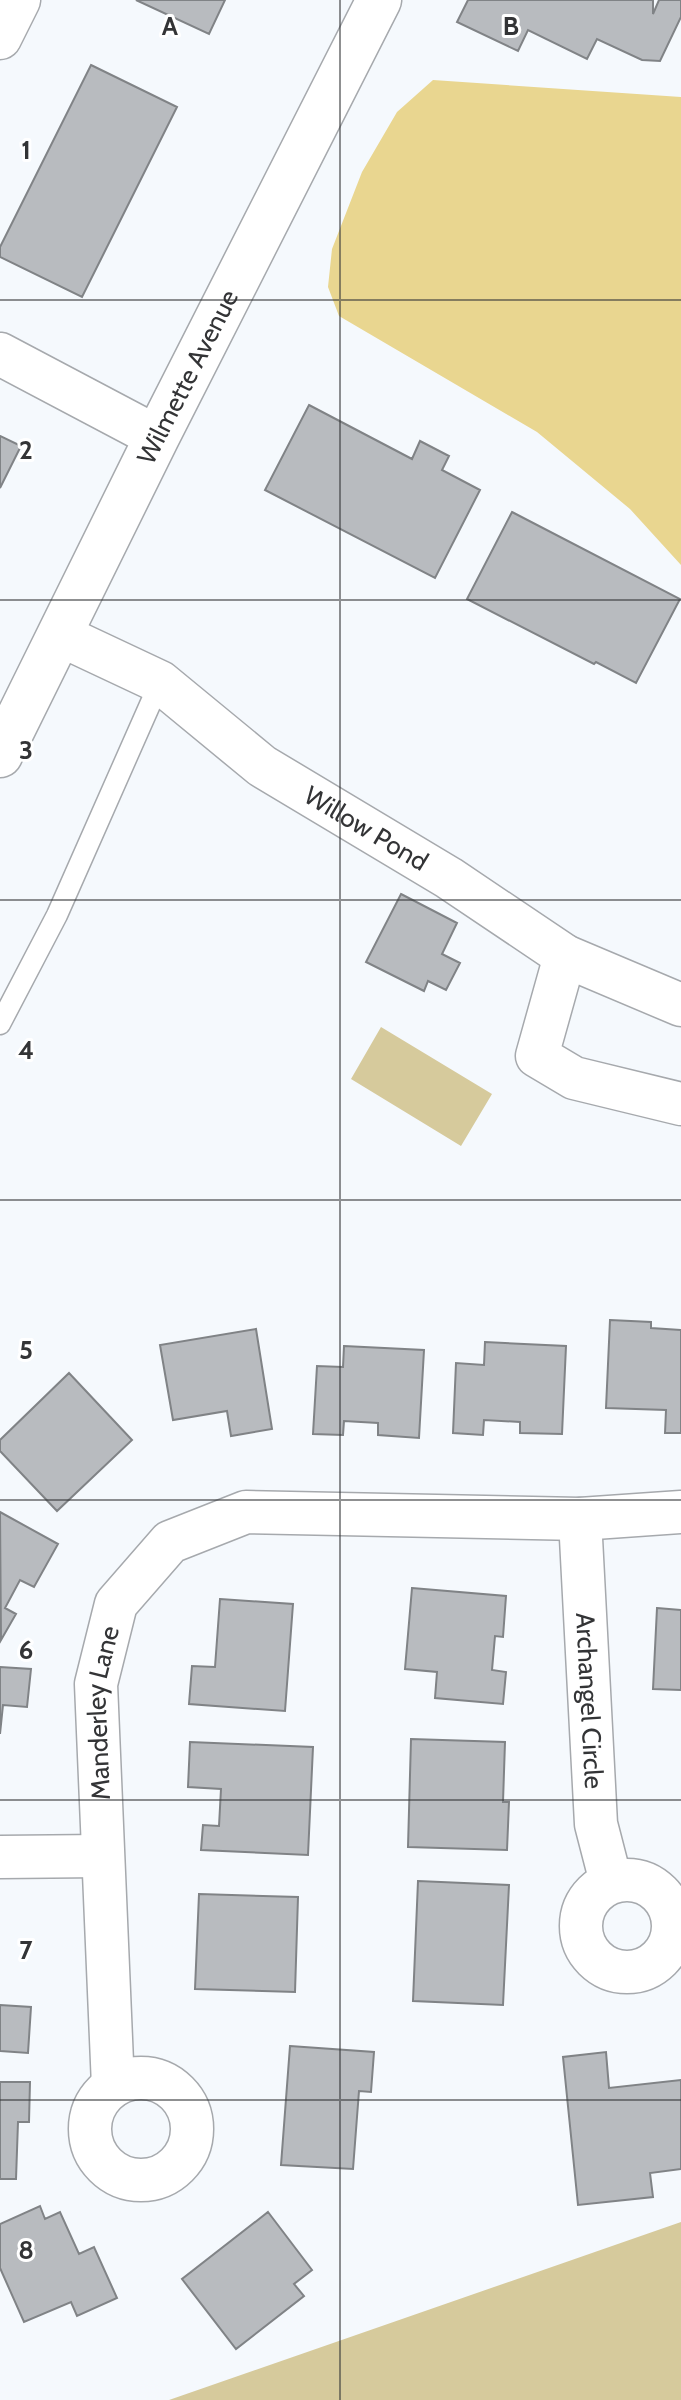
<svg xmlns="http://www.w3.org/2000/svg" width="681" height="2400" font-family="Cabin,sans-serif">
<rect width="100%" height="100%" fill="#f5f9fd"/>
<path fill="#d6ca9c" d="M381 1027 492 1094 461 1146 351 1079Z
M681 2222V2400H169Z"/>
<path fill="#e9d690" d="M433 80 681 97V565L630 509 537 432 339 316 328 287 332 249 362 172 397 112Z"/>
<path fill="#b8bbbf" stroke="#808386" stroke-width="2" d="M136 0H225L209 34Z
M468 0H653V14L659 0H681V17L660 61 642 60 597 39 587 59 528 30 518 51 457 22Z
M91 65 177 107 82 297 0 257V247Z
M309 405 412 459 420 441 449 456 442 470 480 490 435 578 265 490Z
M0 436 21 446 0 488Z
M512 512 680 599 636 683 596 662 594 664 467 599Z
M401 894 457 923 442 954 460 963 446 990 428 981 424 991 366 962Z
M610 1320 651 1322V1328L681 1330V1433H665L666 1410 606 1408Z
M256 1329 272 1429 231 1436 227 1411 173 1420 160 1345Z
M485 1342 566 1346 562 1434 520 1433V1422L484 1420 483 1435 453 1433 456 1363 484 1365Z
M344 1346 424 1350 419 1438 378 1435V1423L344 1421 343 1435 313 1434 317 1366 343 1367Z
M69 1373 132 1440 57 1511 0 1451V1440Z
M0 1512 58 1544 34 1587 20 1580 5 1608 16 1614 1 1640Z
M412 1588 506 1596 503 1637 495 1636 492 1670 506 1672 503 1704 435 1698 437 1672 405 1669Z
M220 1599 293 1604 285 1711 189 1704 192 1666 215 1667Z
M657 1608 681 1610V1690L653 1689Z
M0 1667 31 1669 27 1707 3 1705 0 1734Z
M411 1739 505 1742 503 1802H509L507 1850 408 1847Z
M190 1742 313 1747 308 1855 201 1850 203 1825 219 1826 221 1789 188 1787Z
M418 1881 509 1885 503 2005 413 2001Z
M199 1894 298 1897 295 1992 195 1989Z
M0 2005 31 2007 28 2053 0 2051Z
M290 2046 374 2052 371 2092 359 2091 353 2169 281 2165Z
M606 2052 609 2088 681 2080V2169L650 2173 653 2197 578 2205 563 2057Z
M0 2082H30L29 2122H18L16 2179H0Z
M40 2206 45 2219 60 2212 79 2254 94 2247 117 2298 77 2316 71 2302 24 2322 0 2268V2224Z
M268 2212 312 2270 294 2284 304 2296 236 2349 182 2279Z"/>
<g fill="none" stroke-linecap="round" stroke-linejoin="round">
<defs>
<path id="service" d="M0 1024 57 915 160 682"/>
<g id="minor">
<path d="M0 38 19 0"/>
<path d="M0 354 157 437"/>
<path id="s1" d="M60 635 160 682 262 766 449 878 565 956 681 1005"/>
<path d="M565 956 537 1056 574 1078 681 1104"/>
<path id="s2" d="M580 1519 596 1824 611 1882"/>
<path d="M0 1857 102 1856"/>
<circle cx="627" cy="1926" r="46"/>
<circle cx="141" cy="2129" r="51"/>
<path id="s3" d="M113 2086 96 1684 116 1604 170 1542 246 1512 580 1519 681 1512"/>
</g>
<g id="tertiary">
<path id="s4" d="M0 755 157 437 379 0"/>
</g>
</defs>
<use href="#service" stroke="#a6a9ad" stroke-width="23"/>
<use href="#minor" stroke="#a6a9ad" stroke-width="45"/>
<use href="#tertiary" stroke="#a6a9ad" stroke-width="47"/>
<use href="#service" stroke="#fff" stroke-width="20"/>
<use href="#minor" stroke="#fff" stroke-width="42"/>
<use href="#tertiary" stroke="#fff" stroke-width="44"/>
</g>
<path fill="none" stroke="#333436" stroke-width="2" stroke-opacity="0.55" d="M340 0V2400M0 300H681M0 600H681M0 900H681M0 1200H681M0 1500H681M0 1800H681M0 2100H681"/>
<g text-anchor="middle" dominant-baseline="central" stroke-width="6" stroke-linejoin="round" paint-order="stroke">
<g font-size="26" fill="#333436" stroke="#fff">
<text stroke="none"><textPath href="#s4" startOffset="422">Wilmette Avenue</textPath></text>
<text stroke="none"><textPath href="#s1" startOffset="364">Willow Pond</textPath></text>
<text stroke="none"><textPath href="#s2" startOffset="182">Archangel Circle</textPath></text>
<text stroke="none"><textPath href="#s3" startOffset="374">Manderley Lane</textPath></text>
</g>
</g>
<g font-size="26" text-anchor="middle" font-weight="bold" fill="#333436" stroke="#fff" stroke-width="6" stroke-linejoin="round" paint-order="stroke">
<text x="170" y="35">A</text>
<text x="511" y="35">B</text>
<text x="26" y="159">1</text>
<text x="26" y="459">2</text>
<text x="26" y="759">3</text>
<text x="26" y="1059">4</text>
<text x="26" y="1359">5</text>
<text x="26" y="1659">6</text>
<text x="26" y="1959">7</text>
<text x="26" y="2259">8</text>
</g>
</svg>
